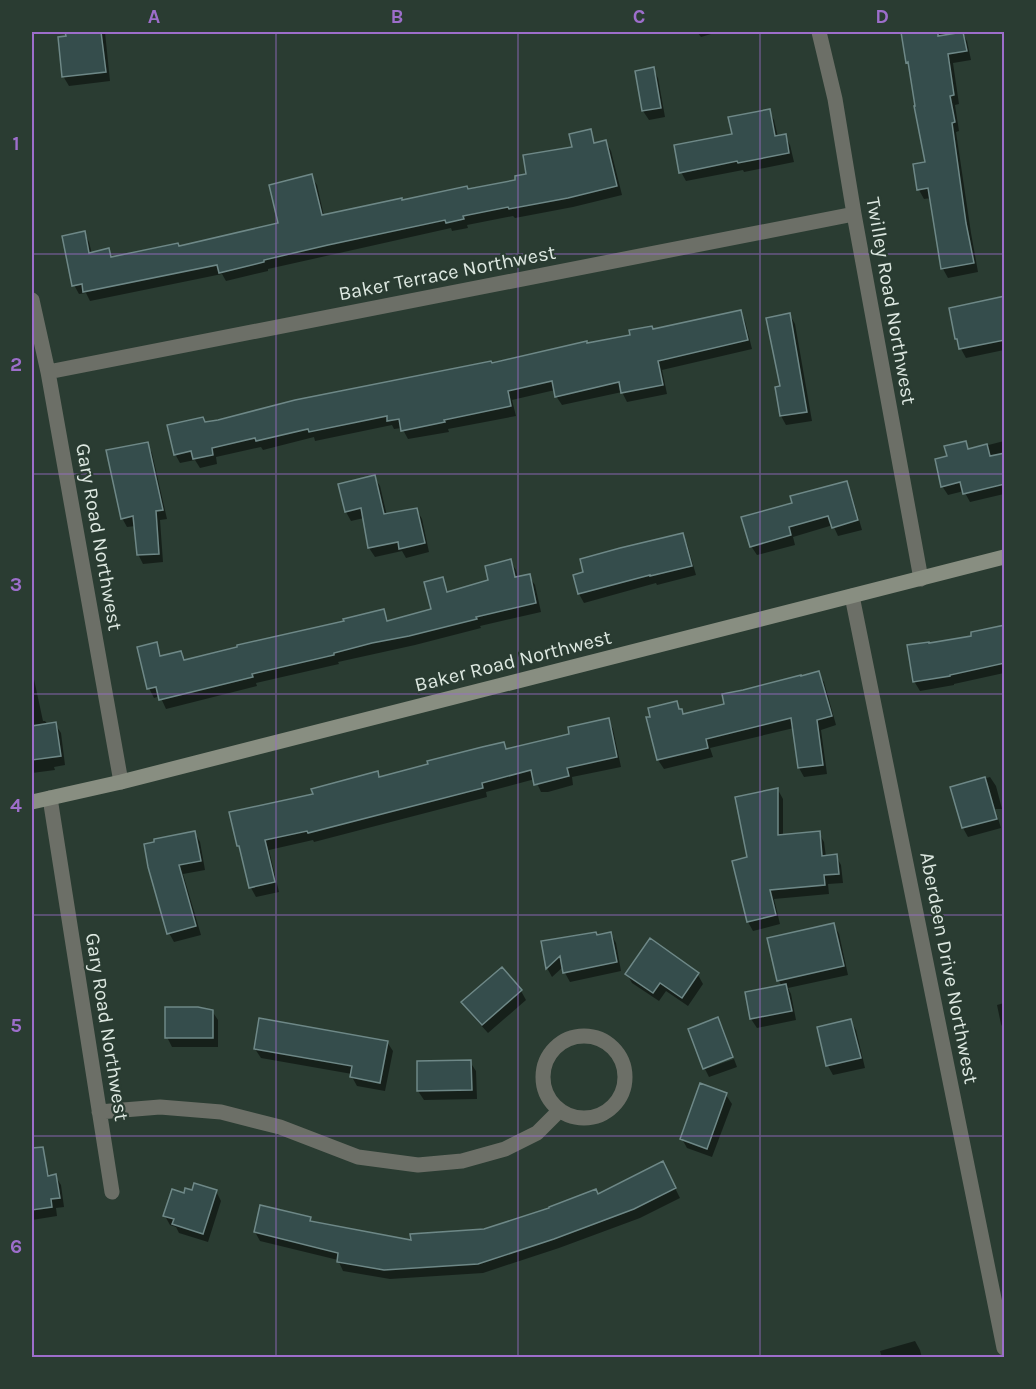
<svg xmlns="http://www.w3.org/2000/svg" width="1036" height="1389" font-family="Karla,sans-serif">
<rect width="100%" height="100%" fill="#2a3c32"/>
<path fill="#0007" d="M67 32H105L110 81 69 86 63 76 68 38Z
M697 32H718L701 37Z
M902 32H944L945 36 962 32 967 41 971 60 953 63 959 104 955 105 959 131 956 132 971 233 978 272 948 278 943 269 931 198 924 199 919 190 926 164 911 67 908 62Z
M653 69 658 78 665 117 649 120 643 111Z
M769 111 774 120 778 137 785 136 790 145 794 162 744 172 743 170 686 181 681 172Z
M590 131 596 144 606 142 611 151 622 195 573 207 515 218 513 216 467 225 468 228 452 231 451 228 268 269V271L226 281 222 274 90 301 86 293 79 294 74 285 84 232 89 242 92 254 108 250 113 258 179 247 280 224 311 176 317 185 324 216 517 181 574 148Z
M1004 298V350L966 358 961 349 959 343Z
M740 311 745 321 752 349 662 370 667 394 627 402 622 392 562 405 556 396 555 390 512 400 516 416 448 429 449 432 408 439 402 428 394 429 392 425 315 441 314 437 263 450 261 447 216 457 217 464 200 468 195 460 180 463 175 454 205 423 492 365Z
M790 315 795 324 812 421 786 425 781 416V387Z
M1004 441V494L970 502 964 491 948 495 942 486 948 457 965 443 969 450Z
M147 444 152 453 167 519 160 520 163 562 143 564 138 554 136 526 127 527 122 518Z
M374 477 380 486 387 516 417 510 422 519 429 552 406 558 402 551 375 557 369 548 364 518 351 521 346 512Z
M846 483 851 492 862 530 838 536 833 525 793 537 795 545 757 555 751 546 794 504Z
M682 535 687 544 696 575 657 585 656 583 584 603 579 594Z
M510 561 516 570 518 578 529 576 535 585 541 612 480 626 481 628 415 645 338 662 339 664 256 683 257 686 166 709 160 696 154 698 149 688 156 644 162 657 181 652 186 661 345 622 384 611 389 622 433 610 443 579 449 593 490 581Z
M1004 627V673L954 684V685L920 691 914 681 973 637Z
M32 670 43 721H45L48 725 55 724 61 733 65 765 54 767 55 770 32 773Z
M818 673 824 682 836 725 821 730 827 774 804 777 799 768 794 728 710 748 713 757 664 769 658 760 648 719 676 703 684 716 726 705Z
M608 720 613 729 621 767 572 777 573 785 548 792H541L535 779 486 792 487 797 314 842 313 840 269 850 279 892 256 897 251 888 243 853 238 846 315 795 377 773 380 779 503 744 507 751 571 735Z
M990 777 996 786 1002 809H995L1001 828 968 837 963 828 952 788Z
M778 790 783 799V836L819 833 824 842 826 857 836 856 841 865 843 883 828 884 829 894 774 899 780 924 753 931 748 922 749 858Z
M195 833 200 842 205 870 183 874 201 935 174 942 169 933 150 867Z
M834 925 839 934 848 975 788 988 791 994 796 1020 757 1028 751 1019 746 993 782 986 778 980Z
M611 934 616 943 621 971 570 982 565 973 563 967 552 977 547 968 543 943Z
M650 941 698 975 703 984 688 1006 666 991 659 1001 632 983 627 974Z
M521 991 526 1000 488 1033 469 1012 463 1002Z
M1004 1003V1030L1001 1024 997 1005Z
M212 1011 218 1020V1047H172L167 1037Z
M718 1019 723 1028 733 1056 703 1067Z
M850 1020 856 1030 865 1068 833 1075 828 1066 819 1028Z
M387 1042 393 1051 385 1091 357 1086 352 1077V1074L261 1058 255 1049Z
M734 1059 737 1067 709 1077 705 1069Z
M470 1062 476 1071 477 1099 424 1100 418 1091Z
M701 1085 726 1095 732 1104 712 1157 687 1148 682 1139Z
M39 1155 51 1177 55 1176 61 1185 64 1207 56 1208 57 1216 32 1220V1156Z
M667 1172 680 1198 640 1218 559 1248 483 1273 390 1279 343 1271 338 1260 260 1241 255 1232 310 1219 313 1223 412 1242 484 1230 598 1195Z
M216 1191 221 1201 208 1242 179 1233 176 1227 170 1225 165 1216 185 1195 192 1192Z
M915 1341 920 1350 922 1358H882L880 1351Z"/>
<path fill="#354d4c" stroke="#6e8887" stroke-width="1.5" d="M65 32H101L106 72 62 77 58 37 66 36Z
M901 32H938V36L963 32 967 51 948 54 954 95 950 96 955 122 952 123 966 223 974 263 941 269 928 188 917 190 913 164 925 162 914 106H915L908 62 906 63Z
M654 67 661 108 642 111 635 71Z
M770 109 775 136 786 134 789 153 738 163 737 161 679 173 674 145 732 134 728 117Z
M591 129 594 143 606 140 617 186 568 198 509 209 508 207 463 216 464 219 446 223 445 220 328 245 264 260V262L219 273 217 265 83 292 82 284 72 286 62 236 85 231 89 253 109 248 111 257 178 243 179 246 278 223 269 185 312 174 322 215 402 198V200L467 186 468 189 515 180V176L526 174 523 155 572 147 569 134Z
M1005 296V340L959 349 957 339H955L949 308Z
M741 310 748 340 658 361 663 385 621 393 619 382 555 397 552 381 508 391 511 406 444 420 445 422 401 431 399 419 387 421V416L309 432 308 429 256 441 255 438 212 448 213 455 193 459 191 451 174 455 167 425 203 417 205 422 218 420 295 400 491 361 492 363 587 341V343L630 335 629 330 652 326 653 329Z
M790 313 807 412 780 416 775 387 780 386 766 318Z
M966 441 968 449 987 444 990 456 1005 453V484L963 494 960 482 941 487 935 459 947 456 944 446Z
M148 442 163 510 156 511 159 554 137 555 133 516 121 519 106 450Z
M375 475 384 514 417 508 425 543 399 549 398 542 368 548 361 508 345 512 338 484Z
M847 481 858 520 832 528 828 516 789 527 791 535 750 547 741 517 792 503 790 496Z
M683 533 692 566 650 576V575L578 594 573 575 583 572 580 559 620 548Z
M511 559 515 577 530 574 536 603 476 617 477 619 409 636 372 643 334 653V655L252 674 253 677 159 700 156 687 147 689 137 647 157 642 160 656 181 651 184 660 237 647V645L344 621 343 619 384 609 387 621 431 609 424 582 443 577 447 592 488 580 485 566Z
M1005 625V663L950 675V676L913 682 907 645 929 642V643L971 636V632Z
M819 671 832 716 817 720 823 765 798 768 791 718 706 739 708 748 657 760 646 717H650L648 708 677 701 679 709H682L683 714 724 704 722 694 743 690 801 675V676Z
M609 718 617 757 567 768 569 776 534 785 531 770 482 783 483 788 308 833 307 831 265 840 275 882 249 888 239 846H237L229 812 313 794 311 789 378 771 379 777 428 764 427 761 482 747 504 742 506 749 569 734 568 727Z
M56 722 61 756 32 760V726Z
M985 777 997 819 962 828 950 787Z
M778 788V835L820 831 822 856 837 854 839 874 824 875 825 885 770 890 776 915 747 922 732 861 747 857 735 797Z
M195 831 201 861 179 865 196 926 167 934 148 867 144 844 154 842V839Z
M834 923 844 966 777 981 767 938Z
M596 932 597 935 611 932 617 962 563 973 560 956 546 969 541 941Z
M650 938 699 973 682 998 660 983 653 993 625 974Z
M502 967 522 990 482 1025 461 1002Z
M786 984 792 1011 750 1019 745 992Z
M165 1007H198L213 1010V1038H165Z
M718 1017 733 1057 703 1069 688 1029Z
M259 1018 388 1041 380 1083 350 1077 352 1066 254 1049Z
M851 1019 861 1058 826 1066 817 1027Z
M471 1060 472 1090 417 1091V1061Z
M700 1083 727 1093 707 1149 680 1139Z
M43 1147 48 1176 56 1174 60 1198 51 1199 52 1207 32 1210V1148Z
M663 1161 676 1188 634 1209 554 1239 478 1264 384 1270 337 1262 338 1253 254 1232 260 1205 311 1217 310 1221 411 1240 410 1234 484 1229 549 1208V1207L596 1189 598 1194Z
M194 1183 217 1190 203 1234 172 1224 174 1219 163 1216 172 1189 184 1193 185 1188 192 1190Z"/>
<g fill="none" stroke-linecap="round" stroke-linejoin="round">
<path stroke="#6c6f67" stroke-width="15" d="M819 32 835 99 854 214 921 579
M32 300 48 372 121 782
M48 372 854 214
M852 596 1004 1348
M50 798 112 1192
M543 1077a41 41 0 1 1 82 0a41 41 0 1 1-82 0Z
M99 1112 160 1107 221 1112 280 1127 358 1157 418 1165 462 1161 505 1149 537 1133 560 1110"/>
<path stroke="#888e81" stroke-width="15" d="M32 802 121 782 1004 557"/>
</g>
<path fill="none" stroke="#9d6ecb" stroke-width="1.5" stroke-opacity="0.55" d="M276 32V1358M518 32V1358M760 32V1358M32 254H1004M32 474H1004M32 694H1004M32 915H1004M32 1136H1004"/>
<g text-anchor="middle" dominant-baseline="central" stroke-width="4.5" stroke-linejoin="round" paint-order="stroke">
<g font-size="20" fill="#dde8e1" stroke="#2a3c32">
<text transform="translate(447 273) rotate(-11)">Baker Terrace Northwest</text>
<text transform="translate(891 301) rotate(80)">Twilley Road Northwest</text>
<text transform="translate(99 537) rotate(80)">Gary Road Northwest</text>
<text transform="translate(513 661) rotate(-14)">Baker Road Northwest</text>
<text transform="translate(949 968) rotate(79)">Aberdeen Drive Northwest</text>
<text transform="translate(107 1027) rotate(81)">Gary Road Northwest</text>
</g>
</g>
<rect width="1036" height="1389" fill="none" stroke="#2a3c32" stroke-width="66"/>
<rect x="33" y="33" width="970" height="1323" fill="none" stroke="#9d6ecb" stroke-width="2"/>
<g font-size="20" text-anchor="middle" font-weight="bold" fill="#9d6ecb">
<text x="154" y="23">A</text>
<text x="397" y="23">B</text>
<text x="639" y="23">C</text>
<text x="882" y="23">D</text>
<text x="16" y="150">1</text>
<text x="16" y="371">2</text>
<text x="16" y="591">3</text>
<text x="16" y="812">4</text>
<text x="16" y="1032">5</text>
<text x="16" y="1253">6</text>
</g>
</svg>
